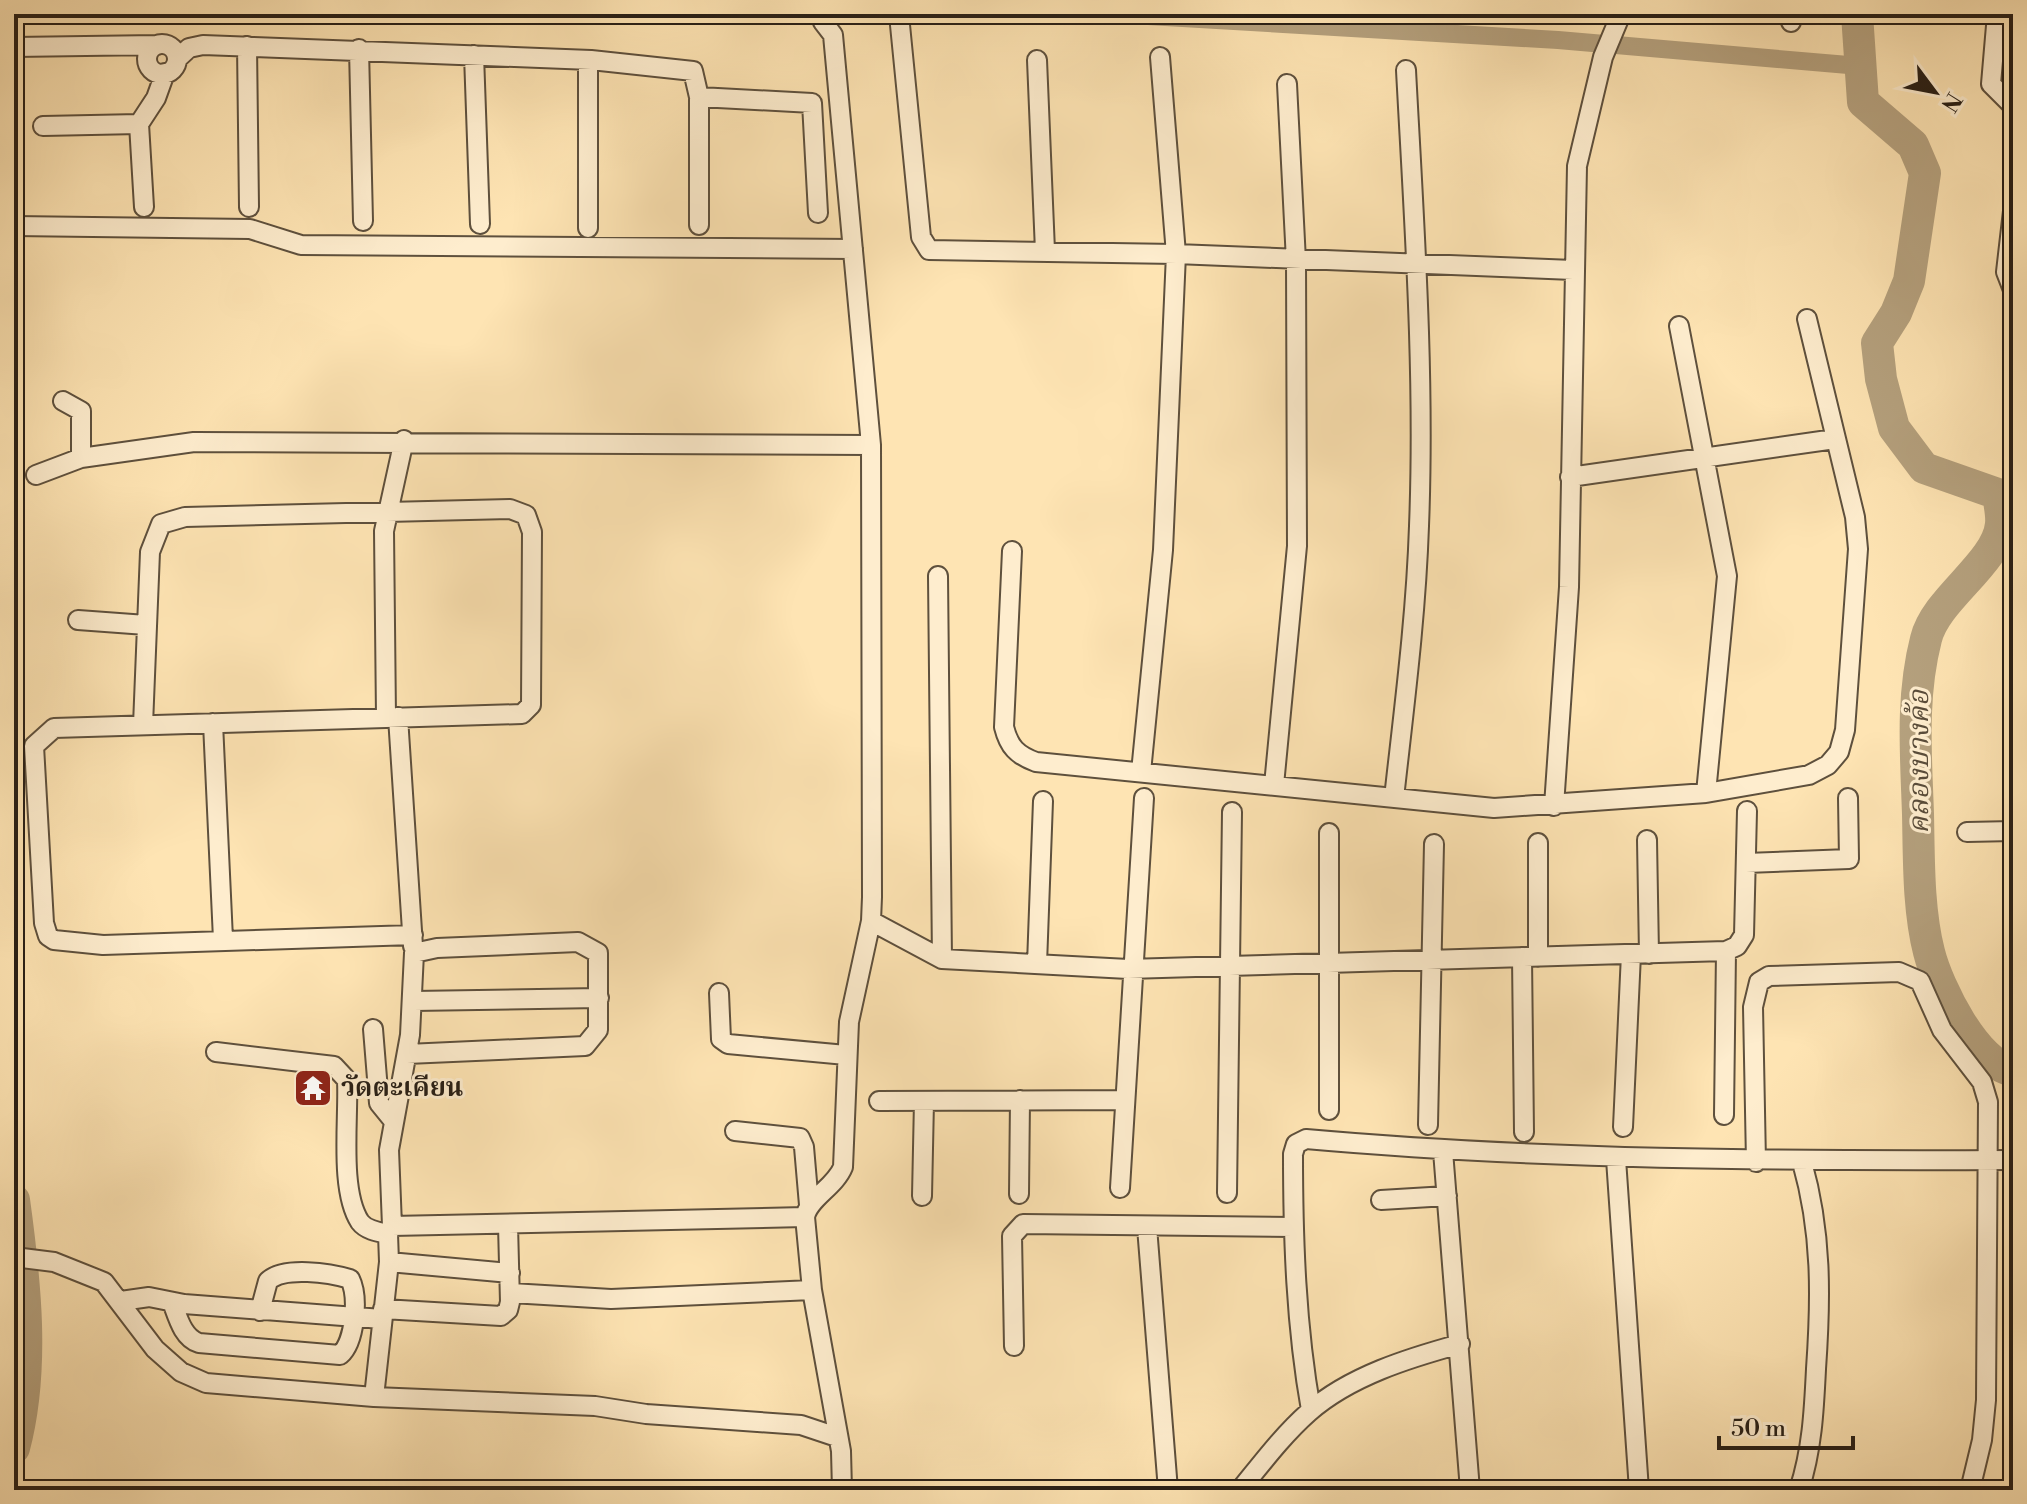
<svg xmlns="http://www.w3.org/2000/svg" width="2027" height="1504" font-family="'Libre Bodoni','Noto Serif Thai',serif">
<rect width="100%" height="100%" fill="#fee4b3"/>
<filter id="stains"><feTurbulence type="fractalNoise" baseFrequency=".0025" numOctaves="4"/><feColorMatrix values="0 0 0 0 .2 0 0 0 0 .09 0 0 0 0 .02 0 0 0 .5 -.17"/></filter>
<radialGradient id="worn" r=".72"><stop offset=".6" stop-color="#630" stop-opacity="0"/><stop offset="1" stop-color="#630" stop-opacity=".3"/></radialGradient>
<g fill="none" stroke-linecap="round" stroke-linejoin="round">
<path stroke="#b5a17e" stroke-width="18" d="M1114 14 1558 40 1860 66"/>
<path stroke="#b5a17e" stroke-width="32" d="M1857 14 1863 102 1913 145 1925 173 1909 281 1896 313 1877 343 1881 379 1894 428 1924 468 1998 494C1999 503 2002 514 2001 524 1997 564 1936 598 1926 639 1911 697 1916 755 1918 814 1919 858 1918 909 1929 952 1938 988 1976 1064 2013 1071
M14 1200C25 1280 35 1369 14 1448"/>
<defs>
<path id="minor" d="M1791 14V22
M1997 14 1991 84 2013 106
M823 22 833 35 871 445 872 897 871 921 849 1022 843 1167C835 1187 808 1199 805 1217L812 1290 841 1451 842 1490
M900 25 921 237 929 250 1176 254 1573 270
M147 59a15 15 0 1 1 30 0a15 15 0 1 1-30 0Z
M247 46 249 207
M14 47 157 45
M359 49 363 221
M474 55 480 224
M177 59 189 48 203 45 591 60 693 71 699 97 812 103 818 213
M588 60V228
M1037 60 1045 251
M43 126 139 124
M144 207 139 124 156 98 165 73
M2013 211 2006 272 2013 290
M699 225V97
M14 226 250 229 301 245 853 249
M1679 326 1727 576 1706 793
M63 401 81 411V458
M36 475 81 458 194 442 871 445
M1570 477 1835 439
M1012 551 1004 727C1009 747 1017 755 1036 762L1494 808 1706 793 1809 775 1828 765 1839 752 1845 730 1858 549 1855 517 1807 319
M938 576 942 959
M78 620 146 625
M386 717 384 531 404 440
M398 717 413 946
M213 723 223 939
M143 725 150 552 161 524 185 517 510 509 526 515 532 532 531 705 522 714 54 728 34 746 44 923 48 936 54 940 103 945 413 935
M1141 772 1163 550 1176 254 1160 57
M1274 785 1297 546 1296 261 1287 84
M1394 798C1404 708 1416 617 1419 526 1425 374 1414 221 1406 70
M1554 806 1569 587 1577 166 1603 57 1621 14
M1967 832 2013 831
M1329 833V1110
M1647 840 1649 954
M1538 843V957
M1746 863 1849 859 1848 798
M871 921 942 959 1128 969 1726 951 1724 1115
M1726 951 1737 946 1744 935 1747 811
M1522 957 1524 1132
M1037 964 1043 801
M719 993 721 1039 728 1044 846 1055
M414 1001 599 998
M373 1029 379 1103 392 1119
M216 1052 334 1066 347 1080C349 1118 339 1190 360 1222 366 1230 378 1232 388 1234
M879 1101 1125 1100
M1428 1125 1434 844
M1623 1127 1631 954
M735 1131 800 1138 804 1147 809 1205
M1443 1151 1470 1490
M1616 1159 1639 1490
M1756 1162 1753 1007 1759 982 1769 976 1899 972 1920 981 1942 1030 1982 1082 1988 1102 1986 1400 1982 1440 1970 1490
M1120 1188 1144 798
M1227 1193 1232 812
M1019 1194 1020 1100
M922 1196 924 1101
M1381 1200 1447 1196
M392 1226 389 1150 410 1035 414 953 437 948 578 942 598 953V1030L585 1046 407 1054
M1147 1227 1168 1490
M14 1257 54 1262 104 1282 155 1349 181 1372 206 1383 374 1397 595 1406 646 1414 801 1425 837 1437
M389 1262 510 1273
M511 1293 611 1299 812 1290
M121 1301 149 1297 184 1304 382 1319
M172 1302C178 1318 183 1338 199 1343L340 1355C355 1342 359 1297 350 1279 330 1273 284 1266 268 1281L260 1311
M383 1309 501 1316 508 1310 510 1302 508 1225
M1014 1346 1012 1236 1023 1224 1293 1227
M374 1397 389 1262 388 1234 392 1226 805 1217
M1311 1410C1296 1326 1293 1240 1293 1154L1296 1144 1306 1139C1542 1160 1776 1161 2013 1160
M1240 1490C1262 1463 1283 1435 1309 1412 1350 1376 1409 1358 1460 1344
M1799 1490C1812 1450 1814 1411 1816 1369 1821 1298 1822 1232 1802 1162"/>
</defs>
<use href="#minor" stroke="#5e503d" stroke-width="22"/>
<use href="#minor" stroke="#feedce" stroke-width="18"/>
</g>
<defs>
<symbol id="temple-square" viewBox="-11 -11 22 22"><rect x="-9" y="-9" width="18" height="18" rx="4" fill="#8f2418" stroke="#feedce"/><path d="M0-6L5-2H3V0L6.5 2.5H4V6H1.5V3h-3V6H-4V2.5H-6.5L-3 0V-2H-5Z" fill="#fff"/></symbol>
</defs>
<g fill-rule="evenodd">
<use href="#temple-square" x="291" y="1066" width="44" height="44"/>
</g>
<g text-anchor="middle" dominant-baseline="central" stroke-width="6" stroke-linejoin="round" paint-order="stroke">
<g font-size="26" font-weight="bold" fill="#281f16" stroke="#feedce" text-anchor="start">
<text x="341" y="1088">วัดตะเคียน</text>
</g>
<g font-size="28" font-style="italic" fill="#594c3a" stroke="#feedce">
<text transform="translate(1919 762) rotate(-90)">คลองบางค้อ</text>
</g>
</g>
<rect width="2027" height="1504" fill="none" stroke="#fee4b3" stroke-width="48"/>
<rect x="16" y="16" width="1995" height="1472" fill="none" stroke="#281f16" stroke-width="4"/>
<rect x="24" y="24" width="1979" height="1456" fill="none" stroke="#281f16" stroke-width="2"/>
<g transform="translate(1935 92) rotate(122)" stroke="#feedce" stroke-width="6" paint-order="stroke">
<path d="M0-6L14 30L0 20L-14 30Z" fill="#281f16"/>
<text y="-12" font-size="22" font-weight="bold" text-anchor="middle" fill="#281f16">N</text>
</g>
<path d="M1719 1436v12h134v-12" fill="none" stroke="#281f16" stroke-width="4"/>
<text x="1731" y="1436" font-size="24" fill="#281f16" stroke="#feedce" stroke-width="6" paint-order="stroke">50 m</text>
<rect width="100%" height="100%" filter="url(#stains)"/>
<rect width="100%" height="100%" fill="url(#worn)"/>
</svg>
